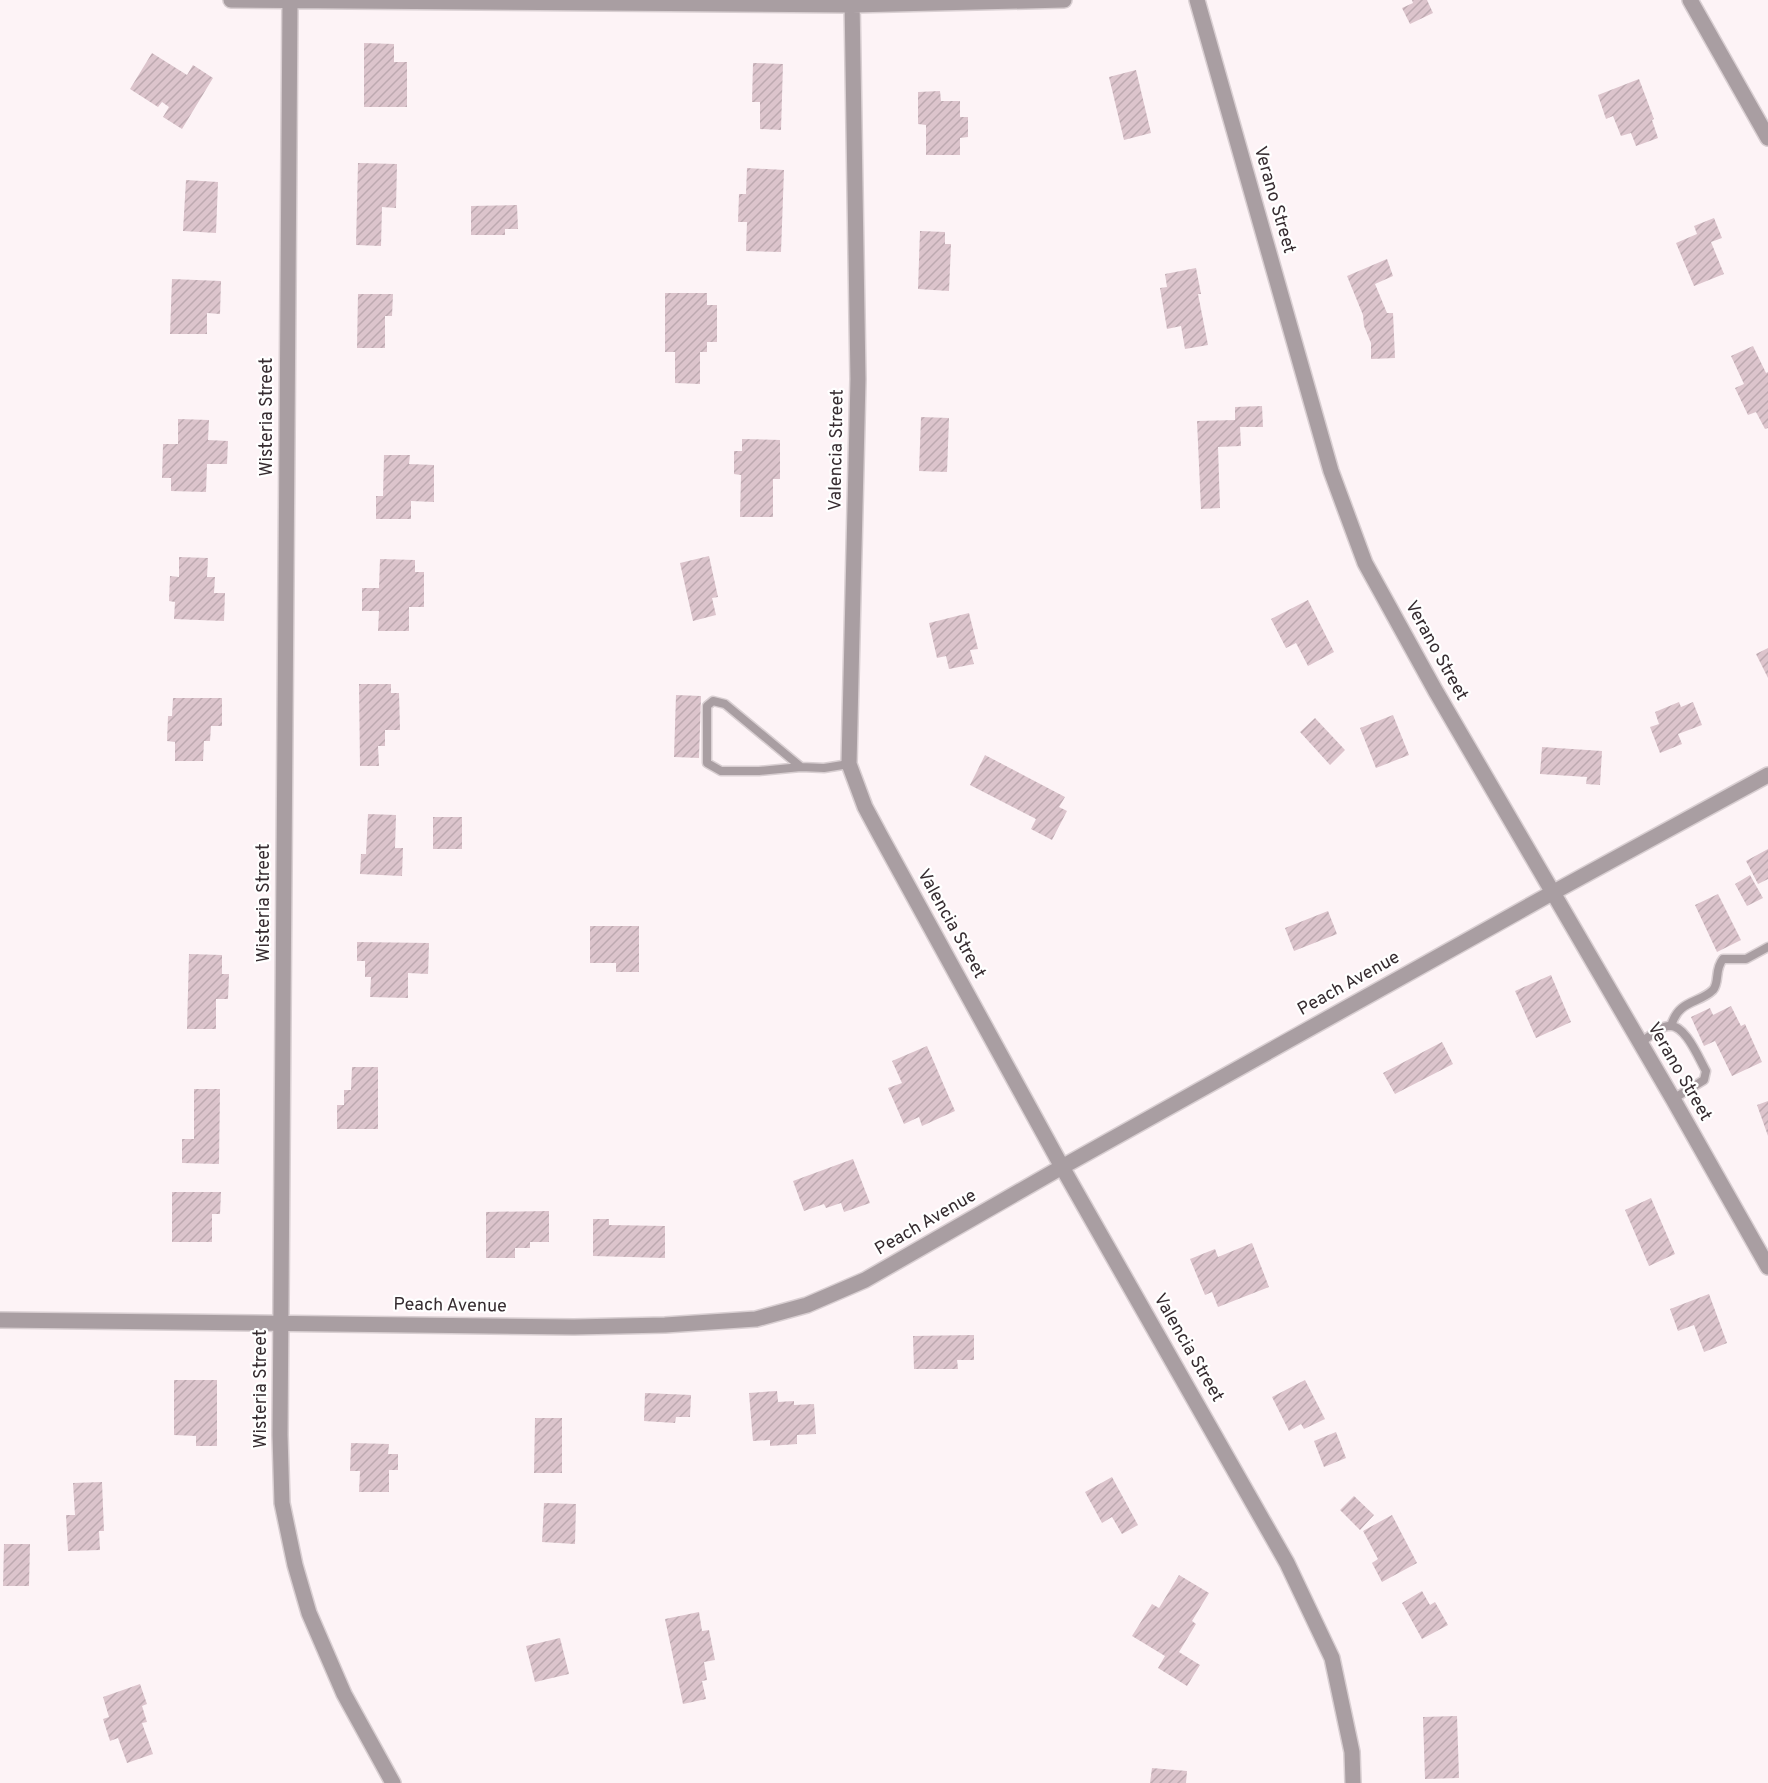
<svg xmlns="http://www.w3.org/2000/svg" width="1768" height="1783" font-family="Overpass,sans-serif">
<defs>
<pattern id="building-hatch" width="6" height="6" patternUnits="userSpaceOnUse" patternTransform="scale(1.5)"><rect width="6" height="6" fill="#dcc4cc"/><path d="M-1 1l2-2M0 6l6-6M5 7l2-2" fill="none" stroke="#bda9b0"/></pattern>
</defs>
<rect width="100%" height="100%" fill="#fdf3f6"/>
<path fill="url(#building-hatch)" d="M1412 0H1427L1433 13 1410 24 1402 8 1413 3Z
M364 43 394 44V62H407V107H364Z
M152 53 187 75 193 65 213 78 182 129 163 117 169 107 162 102 158 107 130 89Z
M753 63 783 64 781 130 760 129V102H752Z
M1136 70 1151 133 1124 140 1109 77Z
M1639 79 1654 119 1652 120 1658 138 1636 146 1631 133 1621 136 1613 116 1606 119 1598 95Z
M940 91 941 101H960V117H968V137L960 138V155H926V125L918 124V92Z
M358 163 397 164 396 208 382 207 381 246 356 245Z
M747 168 784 170 781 252 746 251 747 222H738L739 194H746Z
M186 180 218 182 216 233 183 231Z
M517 205 518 229H505V235H471V206Z
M1714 218 1722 238 1711 242 1724 274 1694 286 1676 243 1697 234 1694 226Z
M920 231 945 232V244H951L949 291 918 289Z
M1387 259 1393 276 1375 284 1387 313H1393L1395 358 1371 359V343L1364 326 1363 315 1347 276Z
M1196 268 1201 294H1198L1208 345 1185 349 1181 326 1167 329 1160 288 1167 287 1165 274Z
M172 279 221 281 220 314 207 313V334H170Z
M665 293H707V305H717V342H707V352H700V384L675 383V352H665Z
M358 294H393L392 316H385V348H357Z
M1753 346 1766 373 1768 372V428L1765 429 1756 412 1748 415 1735 388 1744 384 1731 356Z
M1262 406 1263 427H1240L1241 446 1218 447 1220 508 1201 509 1197 421 1235 420V407Z
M921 417 949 418 947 472 919 471Z
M178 419 209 420 208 440 228 441 227 464H207L206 492 171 491V478H162L163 444H178Z
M742 439 780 440V479H773V517H740L741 475 734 474V451H742Z
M384 455H410L409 464 434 465V502L411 501V519H376V496H383Z
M709 556 718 597 712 598 716 615 693 621 680 563Z
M179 557 208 558 207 577H215L214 593H225L224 621 174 619 175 602 169 601 170 576 179 577Z
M380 559 415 560V572H424V607H409V631H378L379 611H362V588H379Z
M1308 600 1334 652 1308 666 1296 643 1286 648 1271 619Z
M969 613 978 649 970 650 974 664 949 669 946 656 937 658 929 623Z
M1768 648V678L1756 654Z
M359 684H391V693H399L400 730H385V746H378L379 766H360Z
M676 695 701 696 699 758 674 757Z
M173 698H222V726H211L210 741H204L203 761H175V742L167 741 168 716H172Z
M1679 702 1681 707 1693 702 1702 725 1678 734 1682 744 1660 753 1650 727 1659 724 1655 712Z
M1393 715 1409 755 1376 768 1360 728Z
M1315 718 1345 750 1330 765 1300 732Z
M1542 747 1602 751 1600 785 1586 784 1587 777 1540 774Z
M985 755 1065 797 1059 807 1067 811 1052 840 1031 829 1036 819 970 785Z
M368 814 396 815 395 848H403L402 876 360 874 361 854H366Z
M433 817H462V849H433Z
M1768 849V879L1758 884 1746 861Z
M1750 875 1763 898 1747 906 1735 884Z
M1718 894 1741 940 1717 952 1695 905Z
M1328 911 1337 934 1294 951 1285 928Z
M590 926H639V972H616V963H590Z
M357 942 429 943 428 974 408 973V998L370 997 371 977H365V961H357Z
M189 954 222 955V974H229L228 999H216V1029H187Z
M1551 975 1571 1022 1536 1038 1515 991Z
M1731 1006 1741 1026 1745 1024 1762 1062 1732 1076 1715 1041 1704 1046 1691 1017 1710 1008 1713 1015Z
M1442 1042 1453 1064 1395 1094 1383 1073Z
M927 1046 955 1111 922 1126 919 1117 904 1124 888 1088 902 1083 892 1061Z
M352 1067H378V1129H337V1105H344V1090H351Z
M194 1089H220L219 1164 182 1163V1139H194Z
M1768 1101V1136L1757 1105Z
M853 1159 870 1203 844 1212 841 1203 826 1208 824 1204 804 1211 793 1181Z
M172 1192H221L220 1214H212V1242H172Z
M1651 1198 1675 1254 1649 1266 1625 1210Z
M549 1211V1242H530V1248H515V1258H486V1212Z
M593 1219H609V1225L665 1226V1258L593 1256Z
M1252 1243 1269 1287 1218 1307 1212 1292 1205 1295 1190 1259 1215 1249 1218 1257Z
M1709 1294 1727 1343 1704 1352 1694 1325 1678 1331 1670 1309Z
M974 1335V1360H957L958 1369H914L913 1336Z
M174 1380H217V1446H196V1436L174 1435Z
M1305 1380 1325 1419 1304 1429 1301 1424 1289 1431 1272 1397Z
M777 1391 778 1402 794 1401V1405L814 1404 816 1434 797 1435V1444L770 1446V1440L753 1441 749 1393Z
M645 1393 691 1395 690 1417H676L675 1423 644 1421Z
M535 1418H562V1473H534Z
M1336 1432 1346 1458 1324 1467 1314 1441Z
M351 1443 389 1444 388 1454H398V1470H389V1492H359L360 1471H350Z
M1112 1477 1138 1525 1122 1534 1112 1517 1102 1523 1085 1492Z
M102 1482 104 1531H99L100 1550 68 1551 66 1515H75L73 1483Z
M1354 1496 1374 1515 1360 1530 1340 1510Z
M544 1503 576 1504 575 1544 542 1542Z
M1392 1515 1417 1563 1382 1582 1372 1563 1378 1559 1363 1531Z
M4 1544H30L29 1586H3Z
M1179 1575 1209 1593 1192 1621 1196 1624 1179 1652 1200 1665 1187 1686 1158 1668 1165 1656 1132 1636 1152 1604 1159 1608Z
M1422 1591 1430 1605 1435 1602 1448 1625 1422 1639 1402 1603Z
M699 1612 702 1631 709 1630 715 1660 704 1662 707 1680 702 1681 706 1699 683 1704 665 1619Z
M560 1638 569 1674 535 1682 526 1646Z
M140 1684 147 1704 142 1706 147 1722 142 1723 153 1754 127 1763 118 1738 110 1741 103 1719 109 1717 103 1697Z
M1457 1716 1459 1778 1425 1779 1423 1717Z
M1152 1768 1187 1771 1186 1783H1150Z"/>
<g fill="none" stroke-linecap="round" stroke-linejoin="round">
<defs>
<path id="service" d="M801 767 725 704 713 701 707 706V763L721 771H759L801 767 824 768 849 764
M1671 1026C1679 999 1699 1004 1713 990 1720 982 1714 970 1723 959H1746L1768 947
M1640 1043C1648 1038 1659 1027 1668 1026 1685 1023 1699 1059 1706 1071L1704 1080 1673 1099"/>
<path id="minor" d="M231 0 852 5 1064 0
M290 0 281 1303 280 1435 282 1503 295 1565 309 1613 344 1694 393 1783
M852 0 858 379 849 764 865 807 880 835 1062 1167 1287 1563 1332 1658 1352 1752 1353 1783
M1197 0 1331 471 1365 563 1435 690 1673 1099 1768 1267
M1690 0 1768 138
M0 1320 574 1327 665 1325 756 1319 807 1305 865 1280 1062 1167 1552 893 1768 775"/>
</defs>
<use href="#service" stroke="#d9cfd2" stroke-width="11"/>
<use href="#minor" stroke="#d9cfd2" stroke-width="18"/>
<use href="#service" stroke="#a99ea2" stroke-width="8"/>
<use href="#minor" stroke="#a99ea2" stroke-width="15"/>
</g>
<g text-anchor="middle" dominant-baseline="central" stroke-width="4.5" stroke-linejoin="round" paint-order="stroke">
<g font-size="18" fill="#362c30" stroke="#fff">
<text transform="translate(1274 200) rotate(74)">Verano Street</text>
<text transform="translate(267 417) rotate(-90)">Wisteria Street</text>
<text transform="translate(837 450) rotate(-89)">Valencia Street</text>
<text transform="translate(1436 651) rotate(61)">Verano Street</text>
<text transform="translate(264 903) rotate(-90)">Wisteria Street</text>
<text transform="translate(951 924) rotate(61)">Valencia Street</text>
<text transform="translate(1349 984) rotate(-29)">Peach Avenue</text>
<text transform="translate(1679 1072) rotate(60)">Verano Street</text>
<text transform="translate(926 1223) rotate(-30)">Peach Avenue</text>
<text transform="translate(450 1306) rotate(1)">Peach Avenue</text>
<text transform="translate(1188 1348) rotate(60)">Valencia Street</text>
<text transform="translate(261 1389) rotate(-90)">Wisteria Street</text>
</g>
</g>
</svg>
